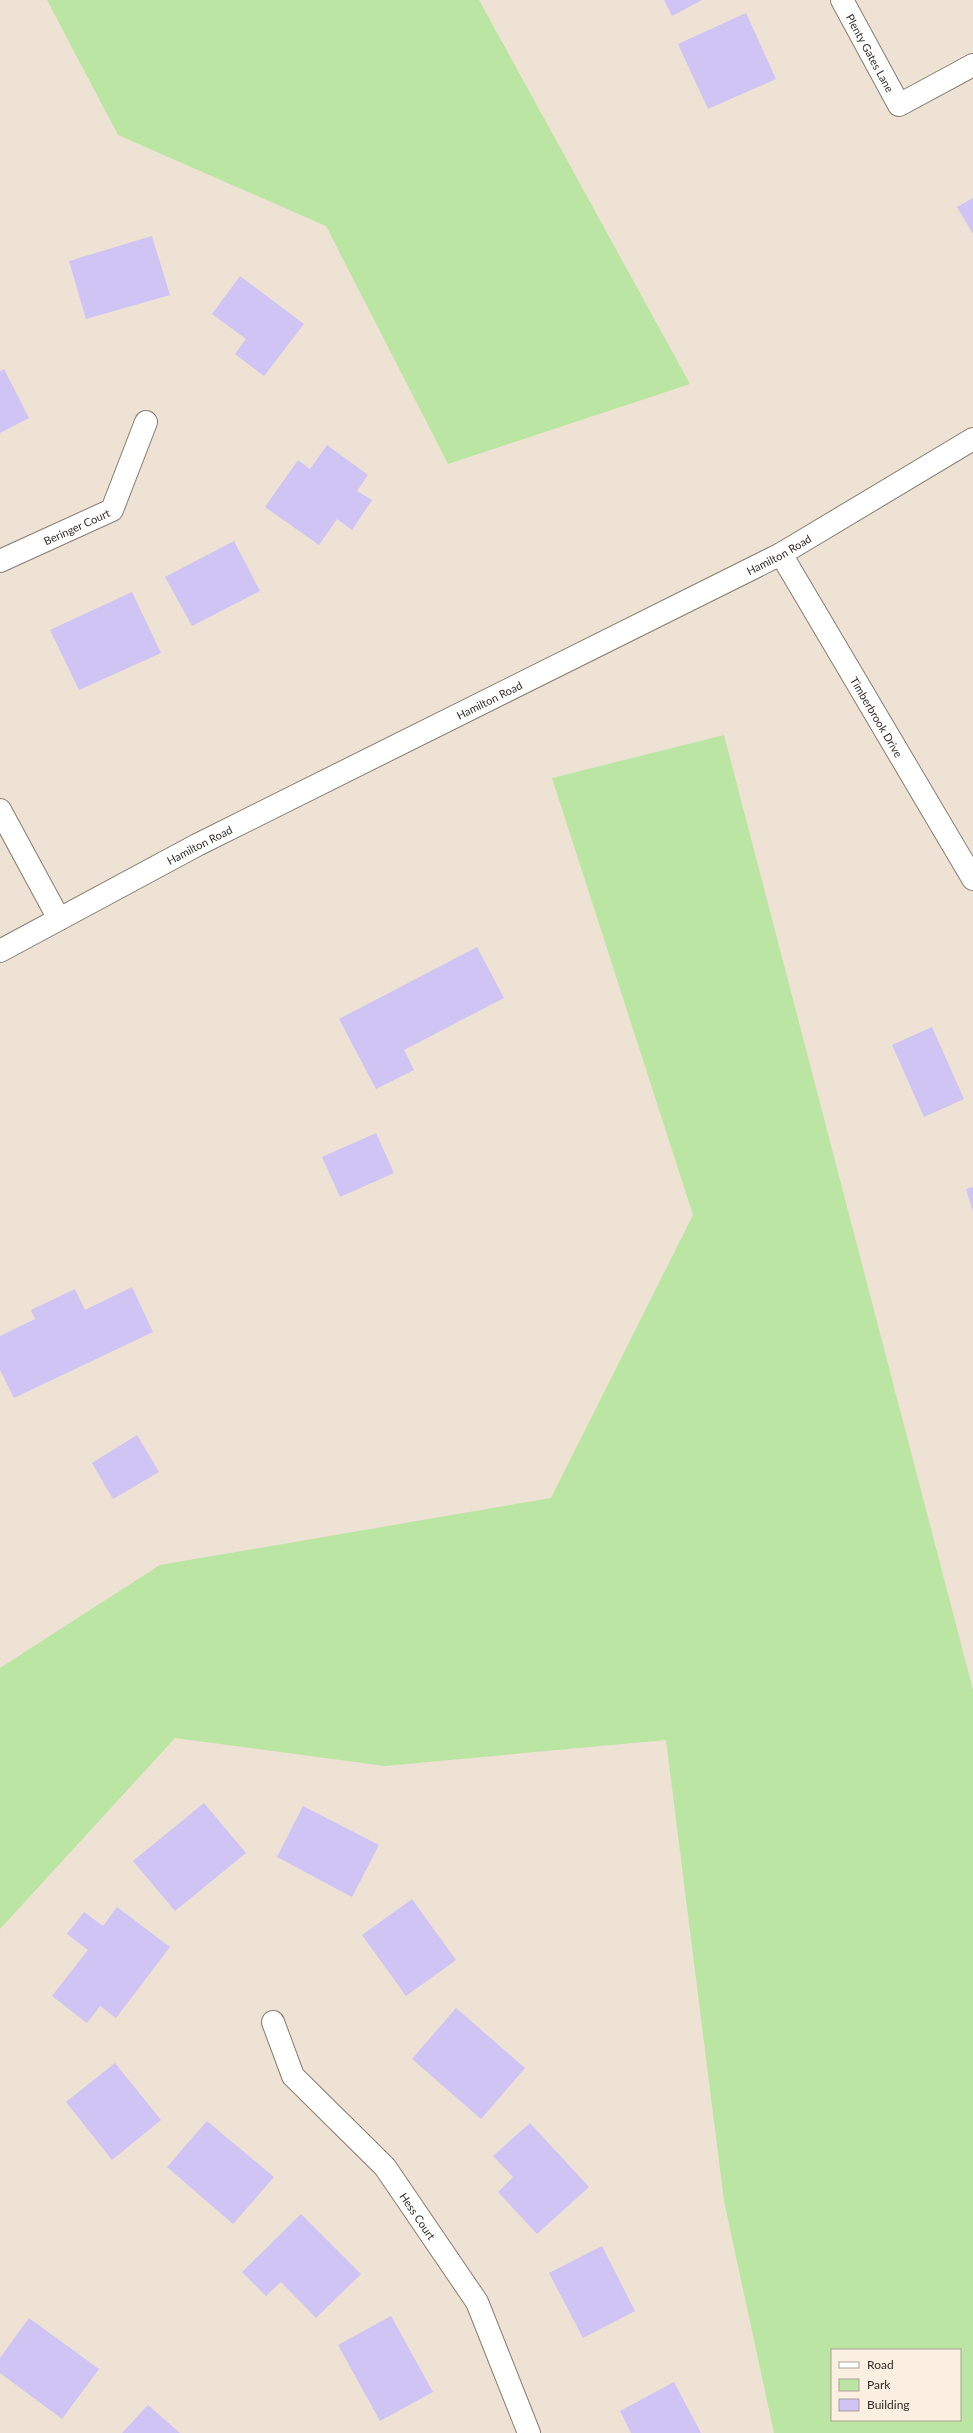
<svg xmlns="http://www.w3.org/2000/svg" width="973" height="2433" font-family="Lato,sans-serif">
<rect width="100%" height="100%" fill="#ede2d4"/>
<path fill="#bbe5a2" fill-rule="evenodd" d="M47 0H479L690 384 448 464 326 226 118 135Z
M724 735 973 1690V2433H774L724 2201 666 1740 385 1766 175 1738 0 1929V1668L160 1565 551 1498 693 1215 552 778ZM832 2350H960V2420H832Z"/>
<path fill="#cfc4f4" d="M664 0H702L672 16Z
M746 13 776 79 708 109 678 44Z
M973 198V234L957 207Z
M152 236 170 295 86 319 69 261Z
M240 276 304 324 264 376 235 354 246 339 212 314Z
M4 369 29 418 0 433V371Z
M327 445 368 475 357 491 372 500 352 530 337 519 319 545 265 507 298 460 310 469Z
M234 541 260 591 192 626 165 577Z
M132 592 161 653 79 690 50 630Z
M477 947 504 998 404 1050 414 1070 376 1089 339 1019Z
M932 1027 964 1099 924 1117 892 1045Z
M376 1133 394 1173 340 1197 322 1157Z
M973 1187V1212L966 1189Z
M132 1287 153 1332 14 1398 0 1370V1336L35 1319 31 1310 75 1289 85 1310Z
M137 1435 159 1472 113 1499 92 1463Z
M204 1803 246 1853 175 1911 133 1861Z
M303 1806 379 1845 352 1897 277 1857Z
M412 1899 456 1960 406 1996 362 1935Z
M117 1907 170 1947 116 2018 100 2006 87 2023 52 1996 88 1950 67 1934 84 1912 103 1926Z
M456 2008 525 2068 481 2119 412 2059Z
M115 2063 161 2120 112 2160 66 2102Z
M207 2121 274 2177 233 2224 167 2167Z
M530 2123 589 2187 537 2234 498 2192 513 2177 493 2156Z
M301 2214 361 2274 316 2318 281 2282 266 2296 242 2272Z
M602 2246 635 2311 583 2338 549 2273Z
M391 2316 433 2392 380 2421 338 2345Z
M29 2318 99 2369 62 2419 0 2373V2358Z
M674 2382 701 2433H631L620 2411Z
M148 2405 180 2433H122Z"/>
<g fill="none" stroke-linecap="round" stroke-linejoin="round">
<defs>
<g id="street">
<path id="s1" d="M842 0 899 105 973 65"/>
<path id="s2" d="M781 554 973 879"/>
<path id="s3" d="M0 561 112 510 146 422"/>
<path d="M0 810 59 919"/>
<path id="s4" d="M273 2022 293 2076 385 2167 477 2302 529 2433"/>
</g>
<g id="secondary">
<path id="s5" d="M0 951 197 845 781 554 973 439"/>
</g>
</defs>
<use href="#street" stroke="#877d70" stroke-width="24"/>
<use href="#secondary" stroke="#877d70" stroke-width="24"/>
<use href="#street" stroke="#fff" stroke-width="22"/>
<use href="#secondary" stroke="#fff" stroke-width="22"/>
</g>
<g text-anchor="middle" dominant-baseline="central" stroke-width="3" stroke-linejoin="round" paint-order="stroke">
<g font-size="11" fill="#312d28" stroke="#faefe1">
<text stroke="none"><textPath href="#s1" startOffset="60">Plenty Gates Lane</textPath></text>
<text stroke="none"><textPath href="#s3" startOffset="84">Beringer Court</textPath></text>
<text stroke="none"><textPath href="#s5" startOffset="874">Hamilton Road</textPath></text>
<text stroke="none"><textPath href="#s5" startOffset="550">Hamilton Road</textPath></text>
<text stroke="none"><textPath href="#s2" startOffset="189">Timberbrook Drive</textPath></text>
<text stroke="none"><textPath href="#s5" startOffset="226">Hamilton Road</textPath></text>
<text stroke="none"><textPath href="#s4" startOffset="246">Hess Court</textPath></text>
</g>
</g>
<rect x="831" y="2349" width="130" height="72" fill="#faefe1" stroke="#aaa197"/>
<rect x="839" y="2362" width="20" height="6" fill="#ffffff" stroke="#aaa197"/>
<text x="867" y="2369" font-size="12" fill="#312d28">Road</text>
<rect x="839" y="2379" width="20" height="12" fill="#bbe5a2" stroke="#aaa197"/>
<text x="867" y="2389" font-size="12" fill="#312d28">Park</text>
<rect x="839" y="2399" width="20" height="12" fill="#cfc4f4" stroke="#aaa197"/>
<text x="867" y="2409" font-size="12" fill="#312d28">Building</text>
</svg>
